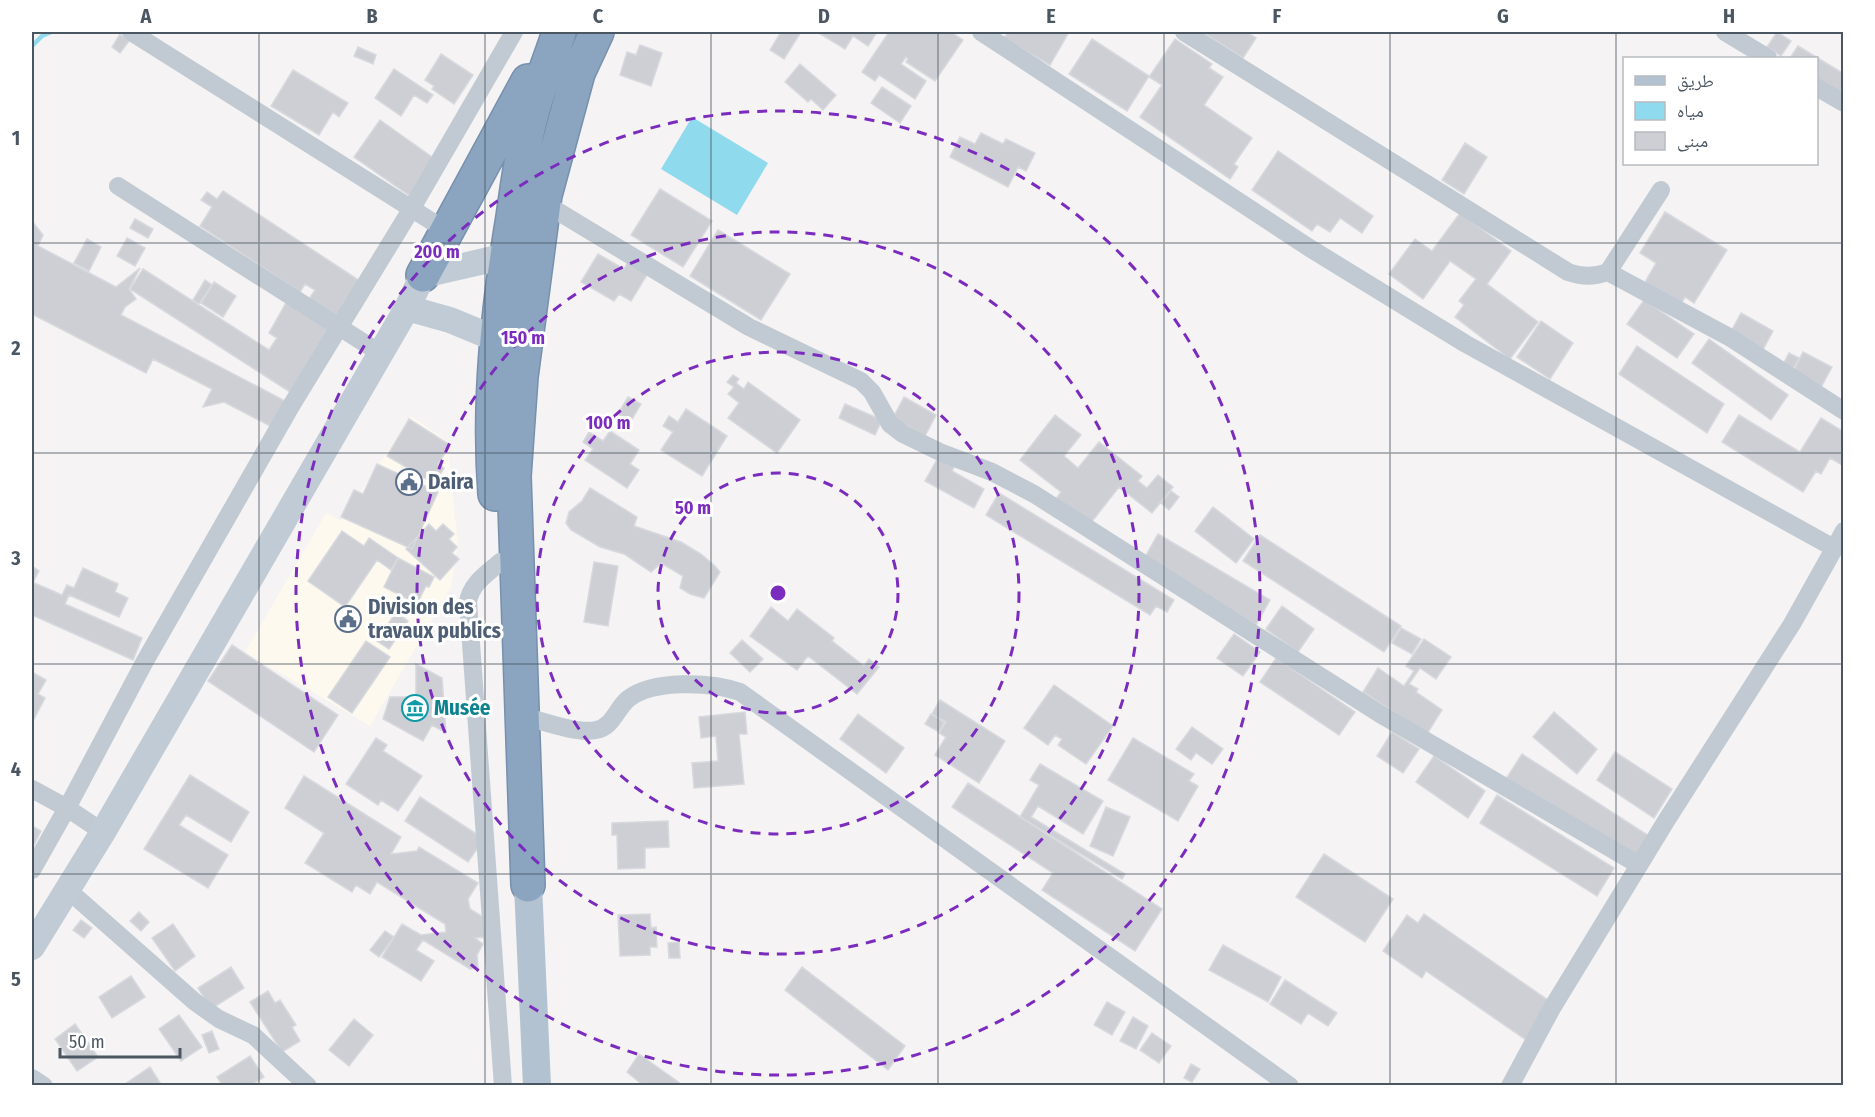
<svg xmlns="http://www.w3.org/2000/svg" width="1875" height="1117" font-family="'Fira Sans Condensed','Noto Naskh Arabic',sans-serif">
<rect width="100%" height="100%" fill="#f5f3f3"/>
<path fill="#fdf9ef" d="M411 416 447 441 458 544 451 587 370 726 245 652 326 513 341 521Z"/>
<path fill="#90daee" d="M692 117 768 163 737 215 661 169Z"/>
<g fill="none" stroke-linecap="round" stroke-linejoin="round">
<path stroke="#90daee" stroke-width="4.5" d="M32 46 42 36 51 32"/>
</g>
<path fill="#cdcfd5" stroke="#d7d9de" stroke-width="1.5" d="M781 32H801L784 59 770 50Z
M817 32H877L868 46 853 36 845 49Z
M889 32H951L963 40 935 81 906 62 908 59 906 57 901 64 926 81 915 99 879 75 875 81 862 72Z
M1008 32H1069L1050 65 1004 38Z
M1202 32H1247L1256 38 1243 58Z
M1777 32 1791 41 1781 56 1767 47Z
M120 34 129 41 120 53 112 47Z
M1092 39 1149 76 1127 111 1069 74Z
M1175 39 1212 64 1209 68 1223 77 1204 105 1252 138 1234 164 1238 167 1230 179 1140 117 1162 85 1149 77Z
M640 45 662 53 651 86 620 75 627 52 636 55Z
M1798 46 1844 74V94L1816 78V58H1790Z
M358 47 376 55 373 64 354 56Z
M441 54 473 75 454 104 432 89 434 86 425 80Z
M800 64 836 95 823 110 811 99 808 102 785 82Z
M394 69 433 95 427 103 414 95 401 116 375 98Z
M293 70 348 103 339 117 333 112 319 135 271 106Z
M882 87 911 106 900 123 871 103Z
M380 120 439 162 413 198 354 157Z
M981 133 1003 144 1006 139 1035 153 1026 171 1018 167 1008 187 950 157 960 137 975 144Z
M1465 143 1487 157 1464 194 1442 180Z
M1278 151 1373 216 1362 233 1340 218 1330 232 1317 224 1312 231 1252 190Z
M660 189 712 221 683 267 631 235Z
M223 191 360 281 336 317 309 299 315 290 305 284 300 292 200 226 212 207 201 200 207 192 217 199Z
M1665 212 1727 250 1694 303 1685 297 1680 306 1644 284 1656 263 1640 253Z
M1460 213 1511 251 1487 284 1538 322 1510 359 1455 317 1464 305 1459 301 1476 279 1450 261 1423 299 1389 274 1415 239 1432 251Z
M135 219 153 229 148 238 130 228Z
M32 221 43 235 38 246 116 287 140 268 129 289 136 299 125 307 121 315 287 402 274 428 224 402 203 407 212 389 153 359 146 373 32 314Z
M718 230 790 274 761 320 690 276Z
M127 238 145 248 135 266 117 256Z
M87 239 101 247 89 271 74 263Z
M598 254 624 269 630 258 650 270 631 301 619 294 614 301 581 282Z
M143 269 269 350 277 338 269 333 287 301 330 329 290 392 130 289Z
M205 280 212 285 199 304 193 300Z
M214 282 236 296 223 317 201 303Z
M1644 300 1694 334 1677 358 1627 324Z
M1741 313 1773 331 1759 357 1727 339Z
M1541 321 1573 343 1550 379 1517 357Z
M1709 339 1788 395 1771 420 1692 363Z
M1637 346 1724 404 1707 433 1619 374Z
M1803 352 1832 367 1819 391 1791 376Z
M1789 353 1799 358 1790 375 1780 370Z
M733 375 739 379 736 383 744 389 748 382 800 420 777 453 728 418 739 403 728 394 734 387 727 382Z
M628 397 641 404 631 421 618 414Z
M904 397 936 415 925 436 893 418Z
M845 404 882 420 875 435 839 418Z
M686 409 727 436 702 476 661 450 673 432 663 426 669 416 678 422Z
M1055 415 1081 435 1064 456 1078 468 1099 442 1142 476 1138 481 1147 488 1158 475 1173 487 1152 513 1119 487 1090 524 1054 502 1061 492 1020 460Z
M1739 415 1800 452 1821 418 1844 432V466L1830 458 1821 474 1816 471 1803 492 1722 442Z
M409 419 450 445 438 464 444 468 435 484 387 456Z
M610 431 639 450 630 464 639 470 627 488 585 460 593 449 583 442 589 432 603 441Z
M939 456 955 465 952 471 984 489 974 508 925 481Z
M377 464 438 492 412 549 341 517 354 490 363 494Z
M590 488 637 517 634 526 681 542 701 554 715 566 720 572 704 598 690 594 680 588 683 576 661 563 651 572 624 554 600 547 571 530 566 523 569 512 582 501Z
M1171 491 1179 497 1169 510 1161 503Z
M999 493 1174 600 1167 612 1156 606 1150 615 986 515Z
M1213 507 1254 539 1236 563 1195 531Z
M429 524 436 531 443 524 454 534 449 539 457 547 452 553 459 559 440 580 406 549Z
M342 531 364 546 369 538 398 558 391 570 377 560 345 607 308 581Z
M1158 534 1270 600 1256 625 1144 559Z
M1260 535 1401 626 1384 652 1243 561Z
M398 558 434 577 429 587 426 586 417 604 384 587Z
M594 562 618 566 608 626 584 622Z
M32 566 39 571 32 584Z
M83 568 118 584 115 592 128 598 119 617 69 595 65 604 142 638 133 660 32 615V582L62 595 67 585 74 588Z
M1282 606 1314 629 1298 652 1266 629Z
M771 607 788 621 797 609 834 638 832 641 864 666 869 659 879 667 857 694 808 656 797 670 750 636Z
M396 612 408 621 389 649 377 641Z
M1401 628 1421 639 1412 654 1392 643Z
M1234 634 1260 652 1243 676 1217 658Z
M1424 639 1451 657 1436 679 1420 668 1409 684 1418 689 1416 692 1442 710 1427 734 1363 692 1378 668 1404 686 1414 671 1406 666Z
M742 640 763 659 750 672 730 653Z
M366 641 390 657 352 713 328 697Z
M232 645 338 715 314 752 208 681Z
M1276 658 1355 712 1339 735 1260 682Z
M416 664 442 678 446 733 432 725 423 741 383 719 390 697H416Z
M32 672 46 680 38 694 45 698 32 723Z
M1054 685 1113 726 1086 764 1058 745 1062 739 1055 735 1048 745 1024 728Z
M940 700 1005 741 979 783 935 755 946 737 939 733 946 722 932 714Z
M745 712 747 734H739L744 784 694 788 692 763 718 761 716 736 701 738 699 717Z
M1554 712 1597 749 1577 774 1533 737Z
M858 714 904 748 886 773 840 739Z
M931 714 944 722 939 732 925 724Z
M1192 727 1223 749 1212 764 1196 753 1191 760 1176 749Z
M1392 732 1419 749 1403 773 1377 756Z
M376 738 387 745 383 751 422 776 398 811 381 800 378 805 346 784Z
M1133 738 1194 774 1189 781 1198 786 1178 821 1108 780Z
M1615 752 1672 789 1654 818 1597 780Z
M1522 754 1649 836 1633 861 1506 779Z
M1434 756 1485 791 1468 818 1416 782Z
M1040 764 1103 801 1083 834 1038 806 1031 817 1125 874 1122 879 1020 817 1039 785 1030 780Z
M190 775 249 812 231 842 186 815 179 825 228 855 208 888 144 849Z
M304 776 401 837 391 854 417 851 419 847 478 883 468 899 470 909 483 917 486 937 475 938 483 944 477 955 478 968 470 969 423 940 416 950 434 961 421 981 382 957 402 924 421 935 446 932 445 924 377 882 370 894 356 885 352 892 305 863 324 833 285 808Z
M968 783 1162 909 1135 951 1042 890 1053 873 952 807Z
M1497 795 1614 868 1597 896 1480 823Z
M420 797 484 839 468 862 405 821Z
M1106 807 1130 817 1113 856 1090 846Z
M668 821 669 847 645 848V868L618 869 617 835H612V823Z
M32 826 41 831 32 849Z
M1324 854 1393 899 1365 942 1296 897Z
M139 912 149 922 141 931 130 921Z
M650 914 651 928 656 927 657 947H650V955L620 956 618 915Z
M1424 914 1555 1005 1529 1042 1426 971 1422 978 1383 951 1407 915 1418 923Z
M81 920 92 928 84 938 73 930Z
M173 924 195 956 175 971 152 938Z
M385 931 394 937 379 957 370 950Z
M679 942 680 958H669L668 943Z
M1223 945 1281 977 1268 1002 1209 970Z
M231 967 244 988 211 1009 198 988Z
M802 967 905 1046 888 1070 785 990Z
M131 976 145 997 112 1018 99 997Z
M1285 980 1337 1013 1328 1026 1308 1013 1301 1024 1270 1004Z
M268 991 275 1003 280 1000 296 1025 292 1027 300 1041 282 1052 250 1002Z
M1107 1002 1125 1012 1112 1035 1094 1025Z
M179 1015 202 1047 181 1061 159 1029Z
M1133 1017 1148 1026 1136 1049 1120 1041Z
M354 1019 373 1035 349 1066 329 1050Z
M75 1024 98 1057 77 1071 55 1039Z
M212 1031 219 1049 209 1053 202 1035Z
M1152 1033 1171 1046 1159 1063 1140 1050Z
M639 1054 684 1086H644L627 1072Z
M250 1056 264 1077 250 1086H223L217 1077Z
M1191 1064 1200 1069 1192 1082 1184 1078Z
M150 1067 162 1086H122Z"/>
<g fill="none" stroke-linecap="round" stroke-linejoin="round">
<defs>
<path id="highway" d="M423 275 528 81
M495 494C488 402 498 308 513 217 518 181 523 144 533 109 540 83 551 58 559 32
M528 885 514 476 521 377 545 195 578 73 597 32"/>
</defs>
<use href="#highway" stroke="#7690ad" stroke-width="36"/>
<path stroke="#c1cad2" stroke-width="18" d="M131 32 447 231
M981 32 1308 247 1466 344 1834 548
M1184 32 1568 272C1583 277 1593 277 1608 272L1661 190
M1725 32 1768 58
M1816 87 1844 103
M118 186 380 353
M544 203 749 327 861 381 872 392 890 424 903 434 942 453 992 472 1034 494 1380 714 1639 865
M1608 272 1729 337 1844 411
M500 562C487 574 471 583 468 602L503 1086
M523 716C543 721 576 734 596 730 613 727 616 709 628 699 653 679 712 682 740 692L1290 1086
M32 789 67 808 103 832
M32 870 67 808 145 661 291 406 412 208 514 32
M68 890 195 1002 219 1019 253 1035 308 1086
M32 1078 44 1086
M1510 1086 1552 1008 1666 821 1792 624 1844 531"/>
<path stroke="#c1cbd6" stroke-width="26" d="M407 308 450 320 513 346
M32 947 103 832 407 308 423 275 524 252"/>
<path stroke="#b3c2d1" stroke-width="28" d="M528 885 537 1086"/>
<use href="#highway" stroke="#8ba5c1" stroke-width="33"/>
</g>
<path fill="none" stroke="#4a5661" stroke-width="1.5" stroke-opacity="0.55" d="M259 32V1086M485 32V1086M711 32V1086M938 32V1086M1164 32V1086M1390 32V1086M1616 32V1086M32 243H1844M32 453H1844M32 664H1844M32 874H1844"/>
<g fill="none" stroke="#7b2cbf" stroke-width="3" stroke-dasharray="10 8">
<circle cx="778" cy="593" r="120"/>
<circle cx="778" cy="593" r="241"/>
<circle cx="778" cy="593" r="361"/>
<circle cx="778" cy="593" r="482"/>
</g>
<defs>
<symbol id="civic-ring" viewBox="-11 -11 22 22"><circle r="9.5" fill="#fff" stroke="#5c6f8a" stroke-width="1.5"/><path d="M-.6-6.5H3V-4.5H.6V-3L4-1V1h2V6H-6V1h2V-1L-.6-3ZM-1.2 2.5V6h2.4V2.5Z" fill="#5c6f8a"/></symbol>
<symbol id="museum-ring" viewBox="-11 -11 22 22"><circle r="9.5" fill="#fff" stroke="#0f9aa8" stroke-width="1.5"/><path d="M0-6L6-3V-2H-6V-3ZM-5-1h2V3h-2ZM-1-1h2V3h-2ZM3-1h2V3H3ZM-6 4H6V6H-6Z" fill="#0f9aa8"/></symbol>
</defs>
<g fill-rule="evenodd">
<use href="#civic-ring" x="394" y="467" width="30" height="30"/>
<use href="#civic-ring" x="333" y="604" width="30" height="30"/>
<use href="#museum-ring" x="400" y="693" width="30" height="30"/>
</g>
<g text-anchor="middle" dominant-baseline="central" stroke-width="6" stroke-linejoin="round" paint-order="stroke">
<g font-size="21" font-weight="bold" fill="#4e5e75" stroke="#fff" text-anchor="start">
<text x="428" y="482">Daira</text>
<text x="368" y="607">Division des<tspan x="368" dy="24">travaux publics</tspan></text>
</g>
<g font-size="21" font-weight="bold" fill="#0d838f" stroke="#fff" text-anchor="start">
<text x="434" y="708">Musée</text>
</g>
</g>
<circle cx="778" cy="593" r="9" fill="#7b2cbf" stroke="#fff" stroke-width="3"/>
<g font-size="18" text-anchor="middle" font-weight="bold" fill="#7b2cbf" stroke="#fff" stroke-width="6" stroke-linejoin="round" paint-order="stroke">
<text x="437" y="258">200 m</text>
<text x="523" y="344">150 m</text>
<text x="608" y="429">100 m</text>
<text x="693" y="514">50 m</text>
</g>
<rect width="1875" height="1117" fill="none" stroke="#ffffff" stroke-width="66"/>
<rect x="1623" y="57" width="195" height="108" fill="#ffffff" stroke="#b7bbc0" stroke-width="1.5"/>
<rect x="1635" y="76" width="30" height="9" fill="#b3c2d1" stroke="#b7bbc0" stroke-width="1.5"/>
<text x="1677" y="87" font-size="18" fill="#4a5661">طريق</text>
<rect x="1635" y="102" width="30" height="18" fill="#90daee" stroke="#b7bbc0" stroke-width="1.5"/>
<text x="1677" y="117" font-size="18" fill="#4a5661">مياه</text>
<rect x="1635" y="132" width="30" height="18" fill="#cdcfd5" stroke="#b7bbc0" stroke-width="1.5"/>
<text x="1677" y="147" font-size="18" fill="#4a5661">مبنى</text>
<path d="M60 1048v9h120v-9" fill="none" stroke="#4a5661" stroke-width="3"/>
<text x="69" y="1048" font-size="18" fill="#4a5661" stroke="#ffffff" stroke-width="4.5" paint-order="stroke">50 m</text>
<rect x="33" y="33" width="1809" height="1051" fill="none" stroke="#4a5661" stroke-width="2"/>
<g font-size="20" text-anchor="middle" font-weight="bold" fill="#4a5661">
<text x="146" y="23">A</text>
<text x="372" y="23">B</text>
<text x="598" y="23">C</text>
<text x="824" y="23">D</text>
<text x="1051" y="23">E</text>
<text x="1277" y="23">F</text>
<text x="1503" y="23">G</text>
<text x="1729" y="23">H</text>
<text x="16" y="145">1</text>
<text x="16" y="355">2</text>
<text x="16" y="565">3</text>
<text x="16" y="776">4</text>
<text x="16" y="986">5</text>
</g>
</svg>
